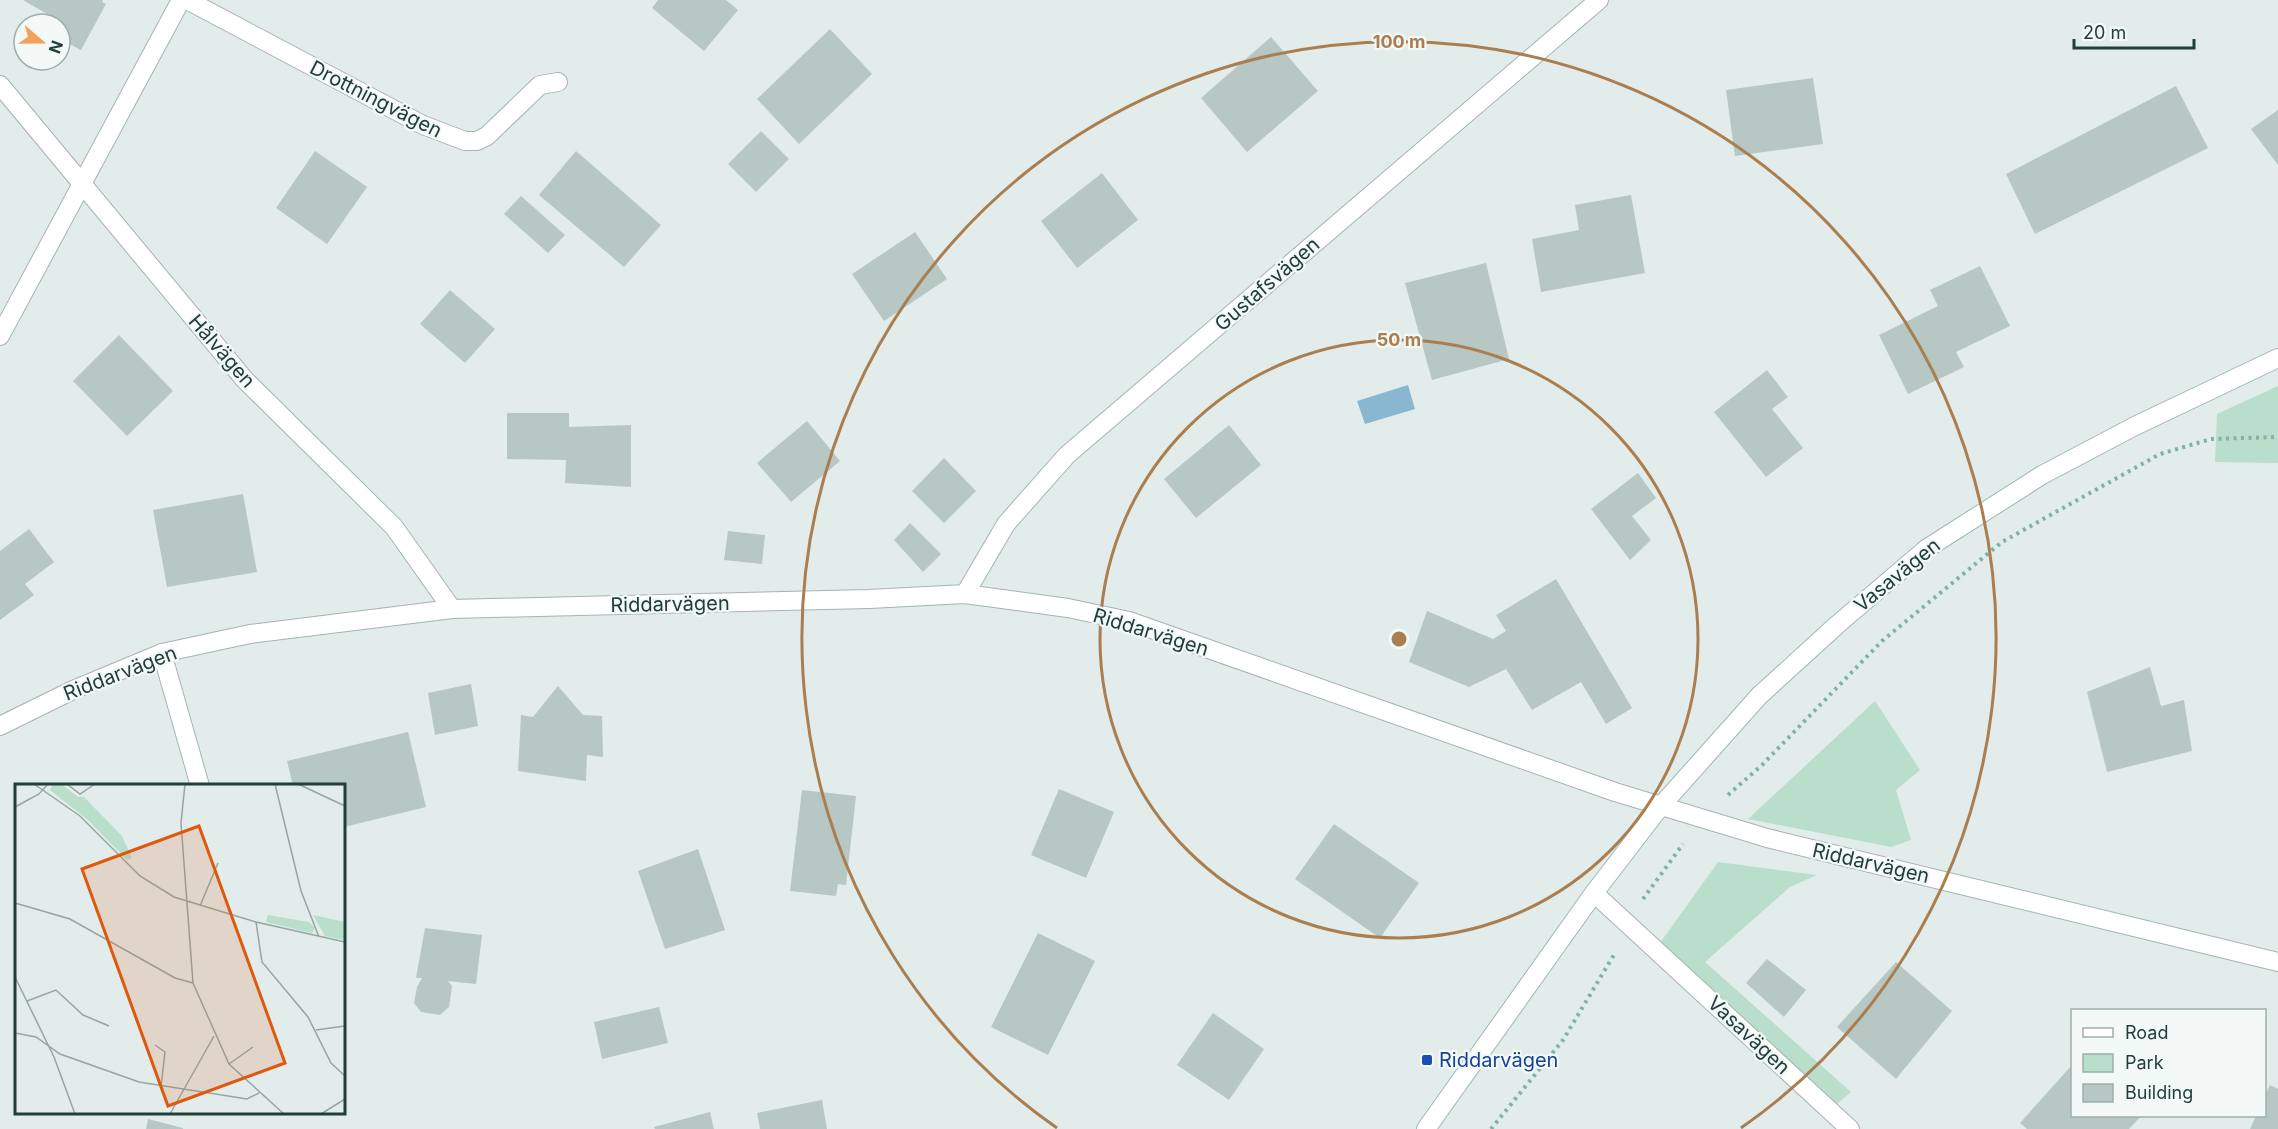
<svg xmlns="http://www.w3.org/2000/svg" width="2278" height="1129" font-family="Inter,sans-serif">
<rect width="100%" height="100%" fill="#e2ecea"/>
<path fill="#badecc" d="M2278 386V463L2215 462 2217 414Z
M1875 701 1920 770 1896 790 1911 840 1891 847 1748 819Z
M1718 862 1817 875 1790 887 1705 962 1851 1092 1837 1104 1660 943Z"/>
<path fill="#89b7d2" d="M1408 385 1415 409 1365 424 1357 401Z"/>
<path fill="#b7c7c4" d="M23 0H103L102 2 106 4 81 50 60 39 61 22Z
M658 0H726L738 10 704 51 652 8Z
M830 29 872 74 799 144 757 99Z
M1271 37 1318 91 1247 152 1201 98Z
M1813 78 1823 144 1735 156 1726 90Z
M2176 86 2208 148 2035 234 2006 174Z
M2278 110V165L2251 129Z
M761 131 789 159 756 192 728 164Z
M315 151 367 187 327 244 276 208Z
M576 151 661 225 624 267 539 195Z
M1102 173 1138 220 1077 268 1041 221Z
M1631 195 1645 273 1541 292 1532 239 1579 230 1575 205Z
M521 196 565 235 548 253 504 214Z
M915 232 947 279 884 321 852 274Z
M1486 263 1509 359 1432 380 1405 283Z
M1980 266 2010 326 1956 352 1964 367 1908 394 1879 335 1938 306 1930 290Z
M450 290 495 329 465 363 420 324Z
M119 335 173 391 127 436 73 381Z
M1767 370 1788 397 1772 409 1803 448 1766 477 1714 412Z
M507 413H569V427L631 425V487L565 483 566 460 507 459Z
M807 421 840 461 791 502 757 463Z
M1229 425 1261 465 1196 518 1164 479Z
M944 458 976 491 944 523 912 491Z
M1638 473 1656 498 1632 516 1651 540 1630 560 1591 509Z
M243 494 257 572 167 587 153 510Z
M910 523 941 554 923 572 894 540Z
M29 529 54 562 25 584 34 595 0 620V551Z
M728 531 765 535 762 564 724 560Z
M1556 579 1632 708 1606 724 1581 682 1532 710 1506 669 1469 687 1409 662 1427 611 1493 639 1506 631 1496 615Z
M2150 667 2161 706 2184 700 2192 751 2107 772 2087 692Z
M471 684 478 726 435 735 428 693Z
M558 686 583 715 602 716 603 757 587 755 586 781 518 771 521 715 533 717Z
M408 732 426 807 344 827V786H293L287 761Z
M1059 789 1114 812 1086 878 1031 855Z
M802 790 856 796 846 885 838 884 836 896 790 891Z
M1334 824 1419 883 1380 938 1295 879Z
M698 849 725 930 665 949 638 871Z
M425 928 482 935 476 984 448 981 452 986 449 1007 440 1015 421 1012 414 1003 417 987 422 978H416Z
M1038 933 1095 961 1048 1055 991 1027Z
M1767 959 1806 990 1784 1017 1746 983Z
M1896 962 1952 1011 1896 1079 1837 1027Z
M659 1007 668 1043 602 1059 594 1022Z
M1213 1013 1264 1049 1229 1100 1177 1065Z
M2072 1065V1116H2141L2129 1129H2027L2020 1123Z
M2270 1085 2278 1089V1129H2250L2256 1116H2264V1097Z
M822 1100 827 1129H760L757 1113Z
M710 1112 714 1129H655L654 1127Z
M148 1119 183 1128V1129H146Z"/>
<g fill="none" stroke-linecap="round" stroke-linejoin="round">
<defs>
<path id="lane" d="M162 653 200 786"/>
<path id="street" d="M187 0 423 125 465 141H477L487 136 540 85 558 82
M0 85 245 380 394 527 452 609
M0 336 181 0
M965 594 1006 524 1067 455 1599 0
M0 726 73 690 162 653 250 634 452 609 869 599 965 594 1068 608 1129 621 1615 792 1767 838 2278 962
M1594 893 1850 1129"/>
<path id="secondary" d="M1426 1129 1594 893 1660 807 1759 696 1838 624 1926 549 2042 475 2135 426 2278 358"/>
</defs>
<use href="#lane" stroke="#a5b4b2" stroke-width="20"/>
<use href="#street" stroke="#a5b4b2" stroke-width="20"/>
<use href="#secondary" stroke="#a0b8b5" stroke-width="20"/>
<path stroke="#82b0ac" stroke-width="4" stroke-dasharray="3 4.5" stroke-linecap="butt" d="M1728 795 1762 765 1882 641 2002 542 2160 454 2211 439 2278 437
M1643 899 1683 844
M1491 1129 1563 1040 1615 953"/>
<use href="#lane" stroke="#fff" stroke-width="18"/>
<use href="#street" stroke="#fff" stroke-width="18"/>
<use href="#secondary" stroke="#fff" stroke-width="18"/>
</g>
<g fill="none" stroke="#aa7e4f" stroke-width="3">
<circle cx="1399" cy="639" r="299"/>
<path d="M1057 1128A597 597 0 1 1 1741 1128"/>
</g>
<rect fill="#1a4fb4" stroke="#f2f9f7" stroke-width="2" x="1421" y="1054" width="12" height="12" rx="3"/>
<g text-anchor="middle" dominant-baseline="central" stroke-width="4.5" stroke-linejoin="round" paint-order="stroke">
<g font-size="20" fill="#223e3c" stroke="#f2f9f7">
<text transform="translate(376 99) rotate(27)">Drottningvägen</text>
<text transform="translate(1267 284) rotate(-41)">Gustafsvägen</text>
<text transform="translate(222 351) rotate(49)">Hålvägen</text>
<text transform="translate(1897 575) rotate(-39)">Vasavägen</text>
<text transform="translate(670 604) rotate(-1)">Riddarvägen</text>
<text transform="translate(1151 632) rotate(17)">Riddarvägen</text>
<text transform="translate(120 673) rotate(-21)">Riddarvägen</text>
<text transform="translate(1871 863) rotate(13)">Riddarvägen</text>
<text transform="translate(1749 1035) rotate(43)">Vasavägen</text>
</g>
<g font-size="20" fill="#164399" stroke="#f2f9f7" text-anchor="start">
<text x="1439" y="1060">Riddarvägen</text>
</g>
</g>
<g transform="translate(15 784)">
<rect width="330" height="330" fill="#e2ecea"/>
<path d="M38 0H46L63 13H69L107 52 117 74 112 76 73 36 35 6ZM253 131 294 138 300 144 297 149 251 138ZM298 131 330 138V156L310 152Z" fill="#badecc"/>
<path fill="none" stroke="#95a6a4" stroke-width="1.5" d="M19 0 65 32 125 92 159 113 241 138 330 158M52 0 65 10 80 0M170 0 166 39 178 199 214 280 269 330M260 0 286 107 304 153M283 0 330 22M0 23 24 10 33 0M0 119 55 135 160 194 178 199M185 122 203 79M241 138 247 178 293 233 316 279 330 292M0 193 39 273 60 330M12 217 41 206 68 231 94 242M301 246 330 242M0 249 21 253 45 270 124 298 232 315 244 309M140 261 150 268 146 303M214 280 238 263M155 330 199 252M306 330 330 315"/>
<path fill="#de580e" fill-opacity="0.15" stroke="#de580e" stroke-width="3" d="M184 42 270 279 153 322 67 85Z"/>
<rect width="330" height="330" fill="none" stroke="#223e3c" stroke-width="3"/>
</g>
<circle cx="1399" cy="639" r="9" fill="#aa7e4f" stroke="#f2f9f7" stroke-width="3"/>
<g font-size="18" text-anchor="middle" font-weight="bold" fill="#aa7e4f" stroke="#f2f9f7" stroke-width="4.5" stroke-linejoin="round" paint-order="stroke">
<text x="1399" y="48">100 m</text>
<text x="1399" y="346">50 m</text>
</g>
<rect x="2071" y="1009" width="195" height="108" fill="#f2f9f7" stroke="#9faeac" stroke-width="1.5"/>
<rect x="2083" y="1028" width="30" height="9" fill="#ffffff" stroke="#9faeac" stroke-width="1.5"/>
<text x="2125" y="1039" font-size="18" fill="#223e3c">Road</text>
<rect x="2083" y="1054" width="30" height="18" fill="#badecc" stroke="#9faeac" stroke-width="1.5"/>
<text x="2125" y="1069" font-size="18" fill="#223e3c">Park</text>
<rect x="2083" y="1084" width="30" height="18" fill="#b7c7c4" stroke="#9faeac" stroke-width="1.5"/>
<text x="2125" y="1099" font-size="18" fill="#223e3c">Building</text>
<g transform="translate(42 42) rotate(110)"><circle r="28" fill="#f2f9f7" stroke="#9faeac" stroke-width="1.5"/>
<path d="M0-4.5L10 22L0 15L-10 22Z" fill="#f3a059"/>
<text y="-9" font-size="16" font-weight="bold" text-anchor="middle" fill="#223e3c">N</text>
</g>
<path d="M2074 39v9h120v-9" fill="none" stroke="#223e3c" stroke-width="3"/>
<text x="2083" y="39" font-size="18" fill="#223e3c" stroke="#f2f9f7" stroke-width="4.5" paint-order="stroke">20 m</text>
</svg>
